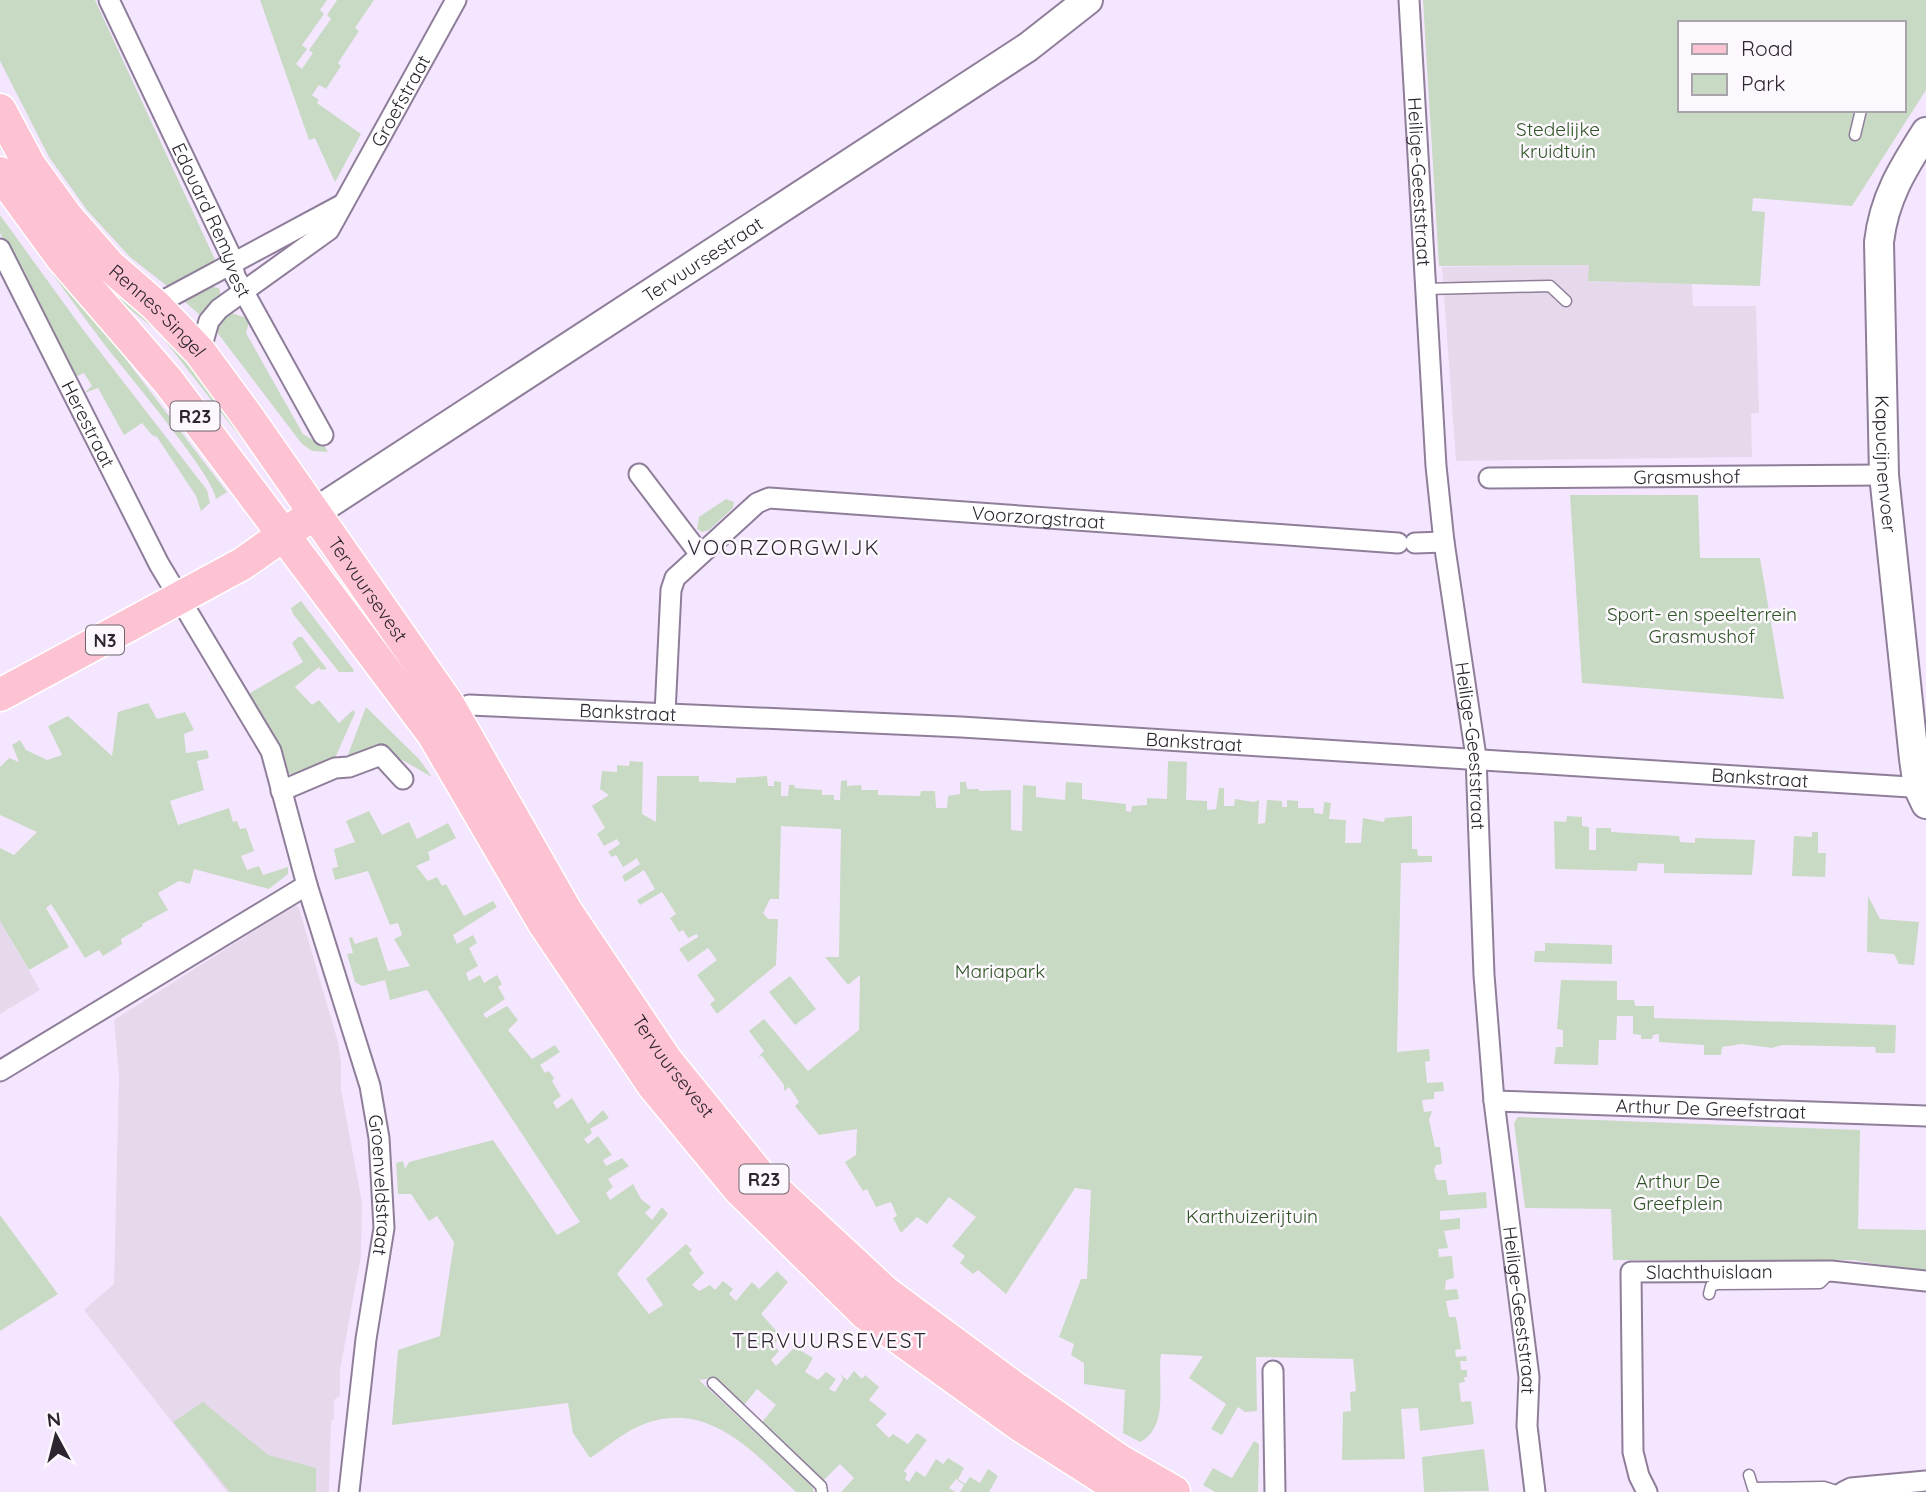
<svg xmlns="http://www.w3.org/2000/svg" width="1926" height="1492" font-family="Quicksand,sans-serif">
<rect width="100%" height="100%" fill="#f5e6ff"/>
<path fill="#e7d9ec" d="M1589 265V281L1692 284 1693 306H1756L1759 413 1751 414 1752 457 1456 461 1442 267Z
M295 905 299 908 338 1042 341 1062V1089L362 1203 361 1256 340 1370V1396L334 1400V1420L331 1421 329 1492H227L84 1310 114 1284 119 1076 114 1020Z
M0 921 40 990 0 1014Z"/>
<path fill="#c8dac4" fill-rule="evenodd" d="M0 0H95L218 266 171 289 130 257 87 210 49 157 0 61Z
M260 0H327L320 10 324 14 302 45 307 49 296 64 302 69 313 53 309 50 331 19 327 15 337 0H374L355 28 359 31 338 63 341 66 326 89 319 85 312 95 319 100 317 103 361 134 335 182 315 138 309 140Z
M1423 0H1926V90L1852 206 1753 198 1752 211 1765 212 1760 286 1588 281 1589 265 1439 266ZM1679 23H1903V110H1679Z
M0 136 176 347 255 448 251 451 159 333 108 291 12 167 0 148Z
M4 200C80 297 152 395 227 492L216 499C214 475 122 368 101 340 67 295 34 248 1 202Z
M0 215 84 331 207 490 210 503 201 511 196 496 157 437 152 435 142 423 124 435 98 388 84 393 92 386 84 373 75 377 0 233Z
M209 286 219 288 221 296 202 317 183 300Z
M231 313 247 318 249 322 246 333 303 434 313 440 320 438 328 452 312 451 302 444 216 331 223 316Z
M1570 495H1698L1700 558H1760L1784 699 1582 683Z
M726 499 734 502 733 508 709 530 702 532 697 529 699 517Z
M301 601 353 669 354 672H339L293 614 291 608Z
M298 637H302L327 669 321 670 319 667 295 687 312 705 319 700 339 723 353 710 355 713 335 758 294 775 285 772 271 732 250 693 303 662 292 643Z
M148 703 157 719 185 712 194 730 184 734 186 753 207 750 209 758 197 761 204 790 170 801 178 825 229 808 233 822 237 821 240 829 246 828 254 851 241 856 247 870 259 866 263 875 288 867V874L269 889 194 869 190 884 179 881 158 893 168 910 142 924 143 926 121 939 122 944 103 956 99 950 85 958 51 904 46 908 69 947 29 970 0 921V848L14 855 37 832 0 815V767L9 758 19 762 12 745 20 740 26 750 47 760 62 755 48 726 68 716 112 756 118 712Z
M366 707 419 759 432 777 381 748H370L346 760Z
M630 761 643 762 642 814 656 822 657 776H699V782C713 781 724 783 736 783V778L767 776 768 786H774V781L781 782V796H788L789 785H794L795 788 822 790V795H834V800H840L841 781 847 780V786L861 785 862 790H878V795L920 796 921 791H935L936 808H947L948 796 960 794V782H966L967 789H979V791L1011 790V830L1022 831 1023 785 1036 786V797L1065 800 1066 782 1082 783V799L1126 804V811L1131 812 1132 806 1147 805V798L1167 799 1168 761 1187 762 1186 800 1207 801V810L1216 809 1219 788H1224V806H1234L1235 799 1254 802 1259 800 1258 824 1265 823 1267 800 1282 801V807H1287V800L1298 801V808H1314V813L1323 814 1324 802 1331 803 1329 819 1346 820 1345 843H1361L1363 818 1384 822 1385 818 1412 816V849H1417L1418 856H1432V862L1401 863 1397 1052 1429 1049 1430 1061 1425 1062 1427 1083 1443 1082 1444 1091 1434 1092V1099L1422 1100 1424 1112 1432 1111 1429 1120 1435 1147H1440L1442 1164 1436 1165 1434 1170 1437 1180H1446L1448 1195 1486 1192 1487 1208 1440 1211V1220L1460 1218V1229L1444 1231 1448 1248 1438 1249 1439 1257 1452 1256 1454 1278 1446 1280 1445 1290 1457 1289 1459 1299 1446 1301 1449 1317H1456L1461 1349 1455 1350 1456 1357 1466 1356 1467 1361H1460L1461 1370H1467V1377H1464L1465 1382 1459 1383 1461 1402 1471 1401 1474 1424 1420 1431 1418 1408 1401 1409 1405 1459 1342 1460 1343 1412 1351 1411 1350 1392 1356 1391 1353 1359 1256 1357 1257 1411 1245 1412 1238 1407 1222 1435 1211 1429 1226 1404 1189 1378 1203 1356 1161 1354C1157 1382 1170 1427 1140 1442L1123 1433 1125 1390 1084 1384V1363L1071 1355 1074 1344 1059 1337 1081 1279H1087L1091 1190 1075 1188 1006 1294 978 1270 973 1274 960 1263 965 1256 952 1246 976 1217 949 1197 927 1224 917 1217 901 1233 893 1218 897 1216 891 1202 876 1207 867 1189 863 1191 845 1162 856 1155 857 1129 819 1135 795 1106 799 1102 789 1087 784 1091V1085L762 1056 758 1057 764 1051 749 1031 764 1019 808 1071 859 1030 860 975 848 985 825 957H839L841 829 781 826 779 899H770L763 913 768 919H778L776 965 717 1014 710 1004 715 1000 697 975 717 960 708 948 688 962 679 949 698 937 697 934 688 938 683 930 679 932 670 918 676 914 662 892 640 905 637 900 655 889 644 870 625 882 622 876 640 864 637 858 623 867 616 855 612 857 608 852 620 844 617 839 604 846 597 834 605 828 592 806 609 795 600 789 602 771 617 772V765L629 766Z
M369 811 382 835 409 822 417 839 448 823 456 838 428 852 430 860 416 866 428 881 437 877 442 886 446 884 464 916 493 901 497 907 453 935 457 944 473 935 477 943 469 948 478 966 466 973 469 981 480 975 484 983 497 975 502 984 498 987 505 999 483 1014 486 1018 507 1006 518 1020 508 1030 532 1059 555 1045 560 1052 540 1065 545 1073 549 1071 554 1078 552 1081 561 1096 553 1102 557 1109 572 1098 588 1124 603 1110 609 1118 590 1129 592 1133 584 1139 588 1144 598 1136 612 1155 603 1160 606 1166 622 1158 629 1166 608 1179 613 1187 606 1193 610 1200 633 1184 641 1199 651 1207 645 1213 652 1220 662 1207 668 1214 617 1274 649 1314 663 1305 646 1279 686 1244 692 1250 689 1253 704 1273 692 1285 699 1291 710 1285 715 1290 723 1281 733 1289 729 1294 736 1301 752 1282 759 1289 777 1271 788 1282 761 1314 781 1336 773 1345 779 1351 771 1360 776 1366 795 1347 813 1358 805 1372 818 1380 826 1372 836 1379 829 1389 835 1392 843 1379 840 1374 847 1380 854 1371 862 1379 865 1375 879 1387 869 1400 887 1414 876 1425 889 1438 893 1434 908 1444 917 1433 927 1440 904 1471 907 1474 905 1479 909 1482 916 1471 925 1477 936 1459 943 1464 948 1458 964 1468 958 1479 965 1484 970 1477 980 1483 988 1469 998 1476 989 1492H960L964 1485 956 1479 949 1488 955 1492H841L854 1478 840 1464 824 1480 762 1422 776 1405 757 1389 744 1405 714 1378 699 1380 812 1485 814 1492H796C749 1448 702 1393 631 1430 617 1438 604 1449 590 1458L573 1433 568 1403 392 1425 398 1350 440 1336 454 1242 437 1216 429 1221 411 1194H398L396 1163 403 1161 405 1169 409 1162 493 1140 557 1235 580 1222 427 990 390 1000 385 980 362 986 355 982 347 954 353 953 349 938 352 937 355 944 377 937 388 971 410 966 394 939 402 935 398 923 390 925 368 871 335 880 332 868 338 867 334 849 355 842 346 821Z
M1567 816 1582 817V826L1589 827V850H1596V828H1611V832L1679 836 1680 842 1695 843V838L1755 840 1752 875 1664 873V864L1638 863 1637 871 1555 869 1554 821 1566 822Z
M1812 832H1818V853H1826L1825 877 1792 876 1794 836 1812 837Z
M1868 896 1880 919 1919 922 1914 965 1899 964 1894 954 1867 952Z
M1545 943 1612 945V964L1534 962 1535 951H1545Z
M790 976 816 1009 795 1025 769 992Z
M1561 980 1617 981V1000H1634L1635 1006H1654V1018L1896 1025 1895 1053H1876L1875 1047 1782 1045 1772 1048 1742 1044 1722 1047 1721 1055H1704V1045L1659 1042V1034L1653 1035 1652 1039H1641V1035L1633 1034V1016H1617L1616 1040H1599L1598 1065 1554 1064 1556 1047H1563V1030L1557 1029Z
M1518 1117 1860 1130 1858 1229 1926 1230V1272L1852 1260H1613L1611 1209 1525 1208 1514 1123Z
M0 1215 58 1294 0 1331Z
M203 1402 268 1455 316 1468V1492H230L173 1422Z
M1254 1441 1259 1444 1258 1492H1215L1203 1485 1213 1468 1232 1478Z
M1484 1449 1489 1491 1424 1492 1422 1457Z"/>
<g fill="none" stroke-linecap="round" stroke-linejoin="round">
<defs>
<path id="lane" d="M1855 135 1861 110
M1425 289 1550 286 1566 301
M1709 1294 1711 1286 1717 1284 1820 1283 1831 1272
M713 1383 821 1486 822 1492
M1749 1475 1753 1488 1824 1487 1840 1492"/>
<g id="street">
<path id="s1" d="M109 0 230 254 235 276 323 435"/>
<path id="s2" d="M1409 0 1436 466 1444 542 1476 757 1484 975 1494 1101 1529 1377 1527 1426 1535 1492"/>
<path id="s3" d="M0 249 159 564 271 751 307 885 370 1086 379 1138 384 1228 366 1339 349 1492"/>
<path d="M155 305 343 204"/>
<path id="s4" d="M200 352 209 321 219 309 329 230 456 0"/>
<path d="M639 474 699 553"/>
<path id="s5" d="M1489 478 1884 475"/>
<path d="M1415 543 1444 542"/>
<path id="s6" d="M469 705 961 727 1926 788"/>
<path id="s7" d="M665 713 671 590 675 578 757 503 769 498 1398 543"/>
<path d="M281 791 335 768 349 767 381 755 403 779"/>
<path d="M0 1071 307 885"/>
<path id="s8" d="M1494 1101 1926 1116"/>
<path d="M1273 1371 1275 1492"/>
<path id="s9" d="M1647 1492 1639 1476 1633 1452 1631 1272 1831 1271 1926 1281"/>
<path d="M1843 1492 1851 1488 1926 1481"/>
</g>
<g id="secondary">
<path id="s10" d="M1926 132C1903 168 1884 198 1879 242L1884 475 1914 759 1918 787 1926 804"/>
<path id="s11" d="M314 513 1028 47 1088 0"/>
</g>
<g id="primary">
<path id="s12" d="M0 110 30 166 67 217 110 266 155 305 200 352 247 416 448 704 566 911 666 1060 760 1176 885 1292 1016 1389 1120 1461 1174 1492"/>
<path d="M0 173 62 258 168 381 433 734 543 922 653 1085 739 1189 866 1314 1020 1425 1125 1492"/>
<path d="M0 695 242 564 302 522"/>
</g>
</defs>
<use href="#lane" stroke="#8f7e9a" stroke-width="13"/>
<use href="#street" stroke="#8f7e9a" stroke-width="23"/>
<use href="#secondary" stroke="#8f7e9a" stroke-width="32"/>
<use href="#primary" stroke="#fff" stroke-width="35"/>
<use href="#lane" stroke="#fff" stroke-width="10"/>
<use href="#street" stroke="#fff" stroke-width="19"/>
<use href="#secondary" stroke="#fff" stroke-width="28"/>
<use href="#primary" stroke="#fec3d3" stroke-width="32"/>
</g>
<g text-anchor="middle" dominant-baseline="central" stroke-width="5" stroke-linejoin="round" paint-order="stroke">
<g fill="#fcf8fe" stroke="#6b656e" stroke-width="2">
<rect x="170.5" y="401.5" width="49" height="29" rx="5"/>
<rect x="86" y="625.5" width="38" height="29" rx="5"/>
<rect x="739.5" y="1164.5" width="49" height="29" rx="5"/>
</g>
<g font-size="18" font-weight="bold" fill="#2d2631">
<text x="195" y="416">R23</text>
<text x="105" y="640">N3</text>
<text x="764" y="1179">R23</text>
</g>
<g font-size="19" fill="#2d2631" stroke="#fcf8fe">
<text stroke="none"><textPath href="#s4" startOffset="331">Groefstraat</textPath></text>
<text stroke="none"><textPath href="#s2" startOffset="182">Heilige-Geeststraat</textPath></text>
<text stroke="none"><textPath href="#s1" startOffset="243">Edouard Remyvest</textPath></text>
<text stroke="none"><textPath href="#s11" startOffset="464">Tervuursestraat</textPath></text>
<text stroke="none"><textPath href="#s12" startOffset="257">Rennes-Singel</textPath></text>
<text stroke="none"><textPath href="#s3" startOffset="196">Herestraat</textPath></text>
<text stroke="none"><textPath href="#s10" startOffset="343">Kapucijnenvoer</textPath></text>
<text stroke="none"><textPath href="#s5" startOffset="198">Grasmushof</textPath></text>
<text stroke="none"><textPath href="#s7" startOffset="530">Voorzorgstraat</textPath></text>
<text stroke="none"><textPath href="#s12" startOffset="607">Tervuursevest</textPath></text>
<text stroke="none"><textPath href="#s6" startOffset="159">Bankstraat</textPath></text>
<text stroke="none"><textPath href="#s6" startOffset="726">Bankstraat</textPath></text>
<text stroke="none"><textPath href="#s2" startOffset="749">Heilige-Geeststraat</textPath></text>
<text stroke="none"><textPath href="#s6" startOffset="1293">Bankstraat</textPath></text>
<text stroke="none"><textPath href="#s12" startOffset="1174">Tervuursevest</textPath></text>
<text stroke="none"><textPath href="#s8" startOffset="217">Arthur De Greefstraat</textPath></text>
<text stroke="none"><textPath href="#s3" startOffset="1020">Groenveldstraat</textPath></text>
<text stroke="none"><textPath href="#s9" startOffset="301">Slachthuislaan</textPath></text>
<text stroke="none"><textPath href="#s2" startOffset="1316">Heilige-Geeststraat</textPath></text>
</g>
<g font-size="19" fill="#2d5423" stroke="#fcf8fe">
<text x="1558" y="129">Stedelijke<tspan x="1558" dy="22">kruidtuin</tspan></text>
<text x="1702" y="614">Sport- en speelterrein<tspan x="1702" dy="22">Grasmushof</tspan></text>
<text x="1000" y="971">Mariapark</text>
<text x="1678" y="1181">Arthur De<tspan x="1678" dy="22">Greefplein</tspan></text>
<text x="1252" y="1216">Karthuizerijtuin</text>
</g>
<g font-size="21" letter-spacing="2" fill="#2d2631" stroke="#fcf8fe">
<text x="784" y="547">VOORZORGWIJK</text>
<text x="830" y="1340">TERVUURSEVEST</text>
</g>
</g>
<rect x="1678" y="21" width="228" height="91" fill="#fcf8fe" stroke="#a9a4ac" stroke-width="2"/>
<rect x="1692" y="44" width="35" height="10" fill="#fec3d3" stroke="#a9a4ac" stroke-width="2"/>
<text x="1741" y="56" font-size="21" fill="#2d2631">Road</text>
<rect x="1692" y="74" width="35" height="21" fill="#c8dac4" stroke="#a9a4ac" stroke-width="2"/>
<text x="1741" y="91" font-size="21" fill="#2d2631">Park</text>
<g transform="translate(56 1436) rotate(353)" stroke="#fcf8fe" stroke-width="5" paint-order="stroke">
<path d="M0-5L12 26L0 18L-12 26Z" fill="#2d2631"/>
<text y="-10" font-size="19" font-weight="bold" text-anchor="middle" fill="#2d2631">N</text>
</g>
</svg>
